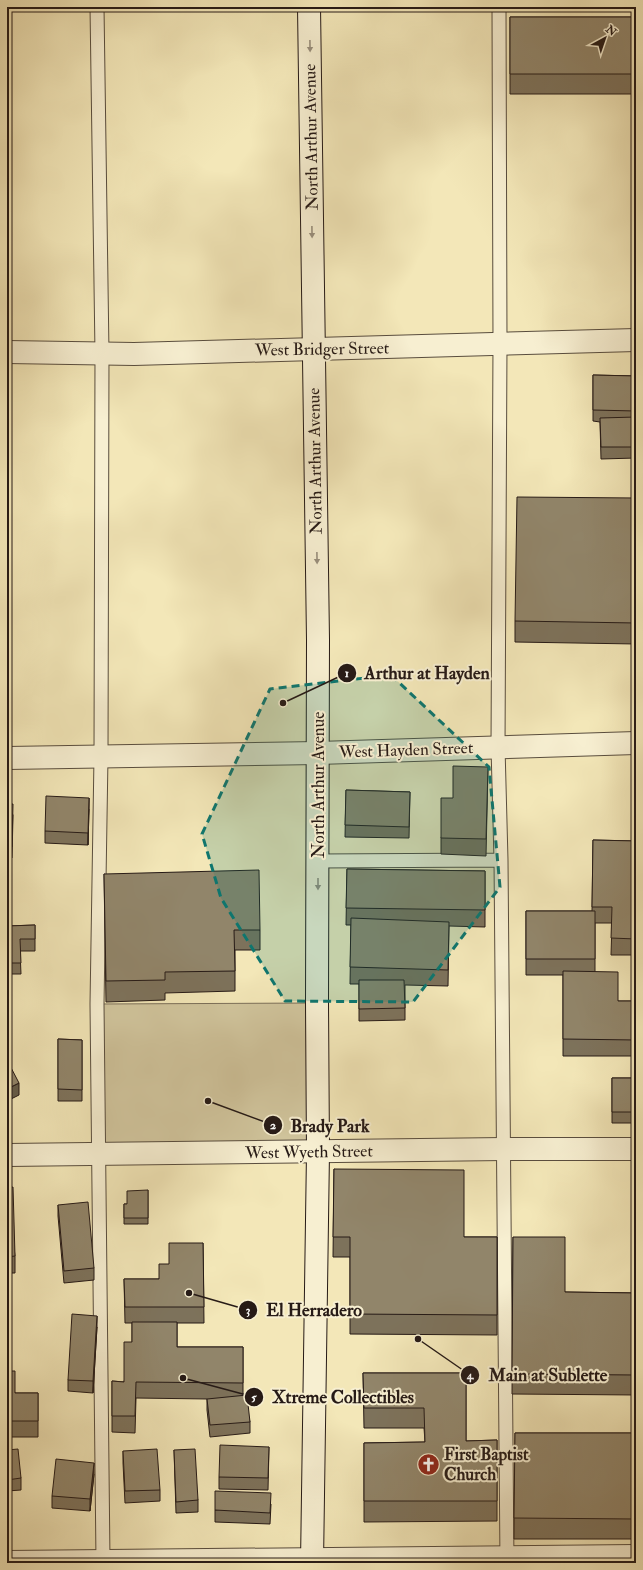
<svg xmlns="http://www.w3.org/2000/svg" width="643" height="1570" font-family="'IM FELL Double Pica',serif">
<rect width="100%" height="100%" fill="#f3e7b8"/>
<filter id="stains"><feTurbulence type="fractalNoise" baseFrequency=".005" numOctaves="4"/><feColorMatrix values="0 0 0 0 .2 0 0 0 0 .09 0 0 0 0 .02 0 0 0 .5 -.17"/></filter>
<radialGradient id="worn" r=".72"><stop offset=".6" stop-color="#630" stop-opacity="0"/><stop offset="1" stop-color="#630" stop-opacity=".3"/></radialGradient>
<path fill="#d0c49c" stroke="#7b6f59" d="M317 1003 318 1152 98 1154 97 1004Z"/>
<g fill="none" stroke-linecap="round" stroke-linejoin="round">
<defs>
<path id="service" d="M97 7 102 353 101 757 97 1004 103 1561
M499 7 500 344 498 747 501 860
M318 861 501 860 507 1563"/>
<path id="minor" d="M7 352 134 354 636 340
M7 758 318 753 636 743
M7 1155 504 1149H636"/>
<path id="tertiary" d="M7 1562 636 1556"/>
<path id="secondary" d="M309 7 318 640 317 1003 318 1152 312 1563"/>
</defs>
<use href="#service" stroke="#594d3e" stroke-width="15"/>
<use href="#minor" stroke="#594d3e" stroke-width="24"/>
<use href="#tertiary" stroke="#594d3e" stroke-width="24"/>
<use href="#secondary" stroke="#261a16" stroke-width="24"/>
<use href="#service" stroke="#f7efd1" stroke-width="13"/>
<use href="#minor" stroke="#f7efd1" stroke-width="22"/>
<use href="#tertiary" stroke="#f7efd1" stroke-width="22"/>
<use href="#secondary" stroke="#f7efd1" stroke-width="22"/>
</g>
<path fill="#7d725b" stroke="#261a16" d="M510 17H636V94H510Z
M593 375 636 376V458L601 459 600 422 593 421Z
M636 498V644L515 642V621Z
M488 767 486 856 441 854V838L453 798Z
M346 790 410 792 409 838 345 837Z
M7 804 13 815 12 858H7Z
M89 809 88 845 45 843V831Z
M593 840 636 841V955H611L612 923H595V972L618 1001H636V1056H563V975H526V911H592Z
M347 869 485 871V927L449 926 448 986 405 985V1020L359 1021V984H350L351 925H346Z
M7 871H10V918H7Z
M104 874 260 930V950H235V991L165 993V1000L106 1002Z
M35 925V951H20L21 974H7V926Z
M7 996 10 1033V1050H7Z
M58 1039 82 1040V1101H58Z
M612 1078H636V1123H612Z
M334 1169 464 1237H497V1335L350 1334V1257H333Z
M7 1188 15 1256V1273H7Z
M148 1190V1224H124V1204H127Z
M58 1205 94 1268V1280L64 1283 58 1216Z
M513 1237 565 1292 636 1293V1395L512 1394Z
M203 1243 204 1323H177V1347H243V1395L250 1422V1433L210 1437 207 1410V1399L136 1398 135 1433 112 1432V1381L124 1382 132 1342V1323H125L124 1279H159L169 1264Z
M7 1311 8 1371 15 1393H38V1437H7Z
M97 1327 93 1393 68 1391V1380Z
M363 1373H466V1441L497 1440V1521L364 1522V1443L425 1442 424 1428H364Z
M515 1433H636V1539H514Z
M269 1447 268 1490 219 1489V1477Z
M7 1450 21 1478V1490L7 1491Z
M174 1450 198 1500V1512L176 1513Z
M123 1451 160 1490V1501L125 1503 123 1463Z
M94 1474 90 1511 52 1508V1496Z
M271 1504 270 1524 215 1522V1510Z"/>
<path fill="#665d4a" stroke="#261a16" d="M89 798V809L88 845V833Z
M19 1083V1095L7 1101V1089Z
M97 1316V1327L93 1393V1381Z
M94 1463V1474L90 1511V1499Z"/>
<path fill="#91856a" stroke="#261a16" d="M510 17H636V74H510Z
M593 375 636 376V411L593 410Z
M636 417V447H601L600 418Z
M517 497 636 498V623L515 621Z
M453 766 488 767 486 839 441 838V798H453Z
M346 790 410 792 409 827 345 825Z
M46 796 89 798 88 833 45 831Z
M7 804H13L12 847 7 846Z
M593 840 636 841V939L611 938 612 907H592Z
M347 869 485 871V910L346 908Z
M259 870 260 930H234L235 971 165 972V980L106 981 104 874Z
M7 871H10V906H7Z
M526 911H595V959H526Z
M351 918 449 922 448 970 350 967Z
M35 925V939H20L21 963H7V926Z
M563 971 618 972V1001H636V1040L563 1039Z
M359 980H404L405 1008 359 1009Z
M7 996 10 1033 7 1034Z
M58 1039 82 1040V1090L58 1089Z
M7 1060 19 1083 7 1089Z
M612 1078H636V1112H612Z
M334 1169 464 1170V1237H497V1315L350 1314V1237H333Z
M13 1187 15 1256 7 1257V1188Z
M148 1190V1218H124V1204H127V1191Z
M88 1202 94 1268 64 1271 58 1205Z
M513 1237H565V1292L636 1293V1375L512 1374Z
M169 1243H203L204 1307H125L124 1279H159V1264H169Z
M7 1311 8 1357H7Z
M72 1314 97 1316 93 1381 68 1380Z
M132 1322H177V1347H243V1383L136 1382 135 1416H112V1381L124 1382V1342H132Z
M7 1371H15V1393H38V1421H7Z
M363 1373H466V1441L497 1440V1501H364V1443L425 1442 424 1408H364Z
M247 1395 250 1422 210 1425 207 1399Z
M515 1433H636V1519L514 1518Z
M220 1445 269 1447 268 1478 219 1477Z
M18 1449 21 1478 7 1480V1450Z
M157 1449 160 1490 125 1491 123 1451Z
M195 1449 198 1500 176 1502 174 1450Z
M56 1459 94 1463 90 1499 52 1496Z
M215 1491 271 1493 270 1513 215 1510Z"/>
<defs><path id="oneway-solid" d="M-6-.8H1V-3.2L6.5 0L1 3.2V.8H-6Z"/></defs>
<g fill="#998f7d">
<use href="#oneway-solid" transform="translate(310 46) rotate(89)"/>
<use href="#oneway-solid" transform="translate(312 232) rotate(89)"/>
<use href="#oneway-solid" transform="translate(317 558) rotate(89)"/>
<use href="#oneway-solid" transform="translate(318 884) rotate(90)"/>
</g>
<path fill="#0f766e" fill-opacity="0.2" stroke="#0f766e" stroke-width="3" stroke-dasharray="8 5" stroke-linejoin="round" d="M391 675 489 767 500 887 413 1002 285 1001 221 898 202 834 270 689Z"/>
<defs>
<symbol id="church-disc" viewBox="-11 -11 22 22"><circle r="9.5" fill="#8f2418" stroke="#f7efd1"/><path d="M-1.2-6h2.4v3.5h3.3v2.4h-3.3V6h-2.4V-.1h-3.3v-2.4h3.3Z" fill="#fff"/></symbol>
</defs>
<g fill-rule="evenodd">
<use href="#church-disc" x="416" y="1452" width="25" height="25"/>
</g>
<g text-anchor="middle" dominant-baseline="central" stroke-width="4" stroke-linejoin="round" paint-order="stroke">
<g font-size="17" fill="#261a16" stroke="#f7efd1">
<text transform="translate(311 137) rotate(-91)">North Arthur Avenue</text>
<text transform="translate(322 349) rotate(-1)">West Bridger Street</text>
<text transform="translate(315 461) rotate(-91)">North Arthur Avenue</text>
<text transform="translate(406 750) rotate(-2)">West Hayden Street</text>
<text transform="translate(318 785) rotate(-90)">North Arthur Avenue</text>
<text transform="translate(309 1152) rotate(-1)">West Wyeth Street</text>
</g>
<g font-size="17" font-weight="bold" fill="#261a16" stroke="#f7efd1" text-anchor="start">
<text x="444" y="1454">First Baptist<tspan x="444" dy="20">Church</tspan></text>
</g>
</g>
<path fill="none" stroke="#261a16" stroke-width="1.5" d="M283 703L347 673M208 1101L273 1125M189 1293L248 1310M418 1339L470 1375M183 1378L254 1397"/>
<g fill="#261a16" stroke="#f7efd1" stroke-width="1.5">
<circle cx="283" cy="703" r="4"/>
<circle cx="208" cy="1101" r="4"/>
<circle cx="189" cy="1293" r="4"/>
<circle cx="418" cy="1339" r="4"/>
<circle cx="183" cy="1378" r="4"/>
<circle cx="347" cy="673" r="10"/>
<circle cx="273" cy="1125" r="10"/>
<circle cx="248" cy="1310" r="10"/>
<circle cx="470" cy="1375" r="10"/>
<circle cx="254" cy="1397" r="10"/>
</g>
<g font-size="12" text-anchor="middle" font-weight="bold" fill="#fff">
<text x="347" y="677">1</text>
<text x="273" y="1129">2</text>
<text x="248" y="1314">3</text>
<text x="470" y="1379">4</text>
<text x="254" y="1401">5</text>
</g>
<g font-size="18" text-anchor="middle" font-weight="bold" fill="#261a16" stroke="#f7efd1" stroke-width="4" stroke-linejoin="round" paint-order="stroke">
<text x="427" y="679">Arthur at Hayden</text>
<text x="330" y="1132">Brady Park</text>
<text x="314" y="1316">El Herradero</text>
<text x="548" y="1381">Main at Sublette</text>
<text x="343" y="1403">Xtreme Collectibles</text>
</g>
<rect width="643" height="1570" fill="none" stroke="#f3e7b8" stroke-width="24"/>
<rect x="8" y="8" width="627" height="1554" fill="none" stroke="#261a16" stroke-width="2"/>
<rect x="12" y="12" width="619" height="1546" fill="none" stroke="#261a16"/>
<g transform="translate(605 38) rotate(40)" stroke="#f7efd1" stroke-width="3" paint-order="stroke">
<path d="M0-3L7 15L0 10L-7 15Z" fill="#261a16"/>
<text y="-6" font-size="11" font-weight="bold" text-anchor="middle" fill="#261a16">N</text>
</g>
<rect width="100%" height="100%" filter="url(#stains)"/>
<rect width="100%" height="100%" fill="url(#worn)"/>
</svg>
